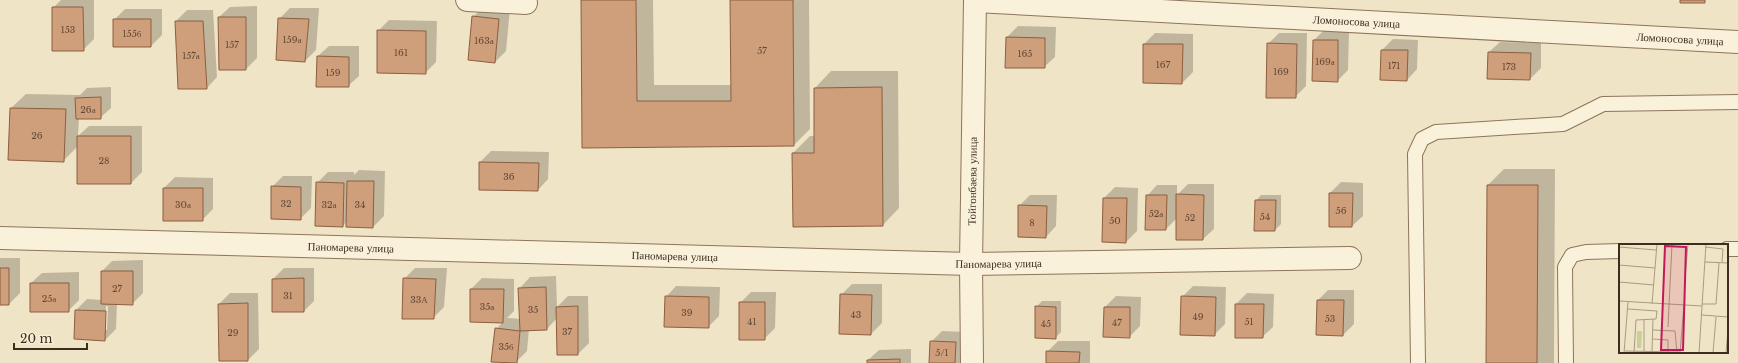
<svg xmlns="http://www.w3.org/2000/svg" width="1738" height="363" font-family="'Libre Baskerville',serif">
<rect width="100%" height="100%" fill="#f0e4c6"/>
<path fill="#0003" fill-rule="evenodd" d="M61 0H94V39L83 50 53 8Z
M582 0H653L654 85H731V0H809L810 129 794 145 583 147Z
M257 6V58L246 69 219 17 230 7Z
M484 6 510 8 506 51 495 62 473 17Z
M290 8H319L316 50 305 61 279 19Z
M125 9H162V35L151 46 114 20Z
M187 10H213L217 77 207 88H179L176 21Z
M389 20 437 21 436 62 425 73 378 31Z
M1018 26 1056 27 1055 57 1044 67 1007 37Z
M1325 29 1349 30 1348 70 1337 81 1313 80 1314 40Z
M1155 33 1193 34V72L1182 83 1144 44Z
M1279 33H1307L1306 86 1295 97 1268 44Z
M1393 39 1418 40 1417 69 1407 80 1382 50Z
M1500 42 1541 43V68L1530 79 1489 52Z
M329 46H359V76L348 86 318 56Z
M831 71H898L899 208 883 225 793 153 810 136H815V88Z
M111 87V108L100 118H79L78 136 89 126H142V172L131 183 78 146 63 161 9 159 11 108 26 94 80 95 87 88Z
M491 151 549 152 548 179 538 190 480 162Z
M1504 169H1555L1554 363H1487L1488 185Z
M359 170 385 171 384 216 373 227 347 226V221L343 226 317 183 328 172H354V175Z
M283 176H312L311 208 300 219 272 187Z
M175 177 213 178V209L202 220 164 188Z
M1341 182 1363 183V216L1352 226 1330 193Z
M1188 184H1214V229L1203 239 1177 218 1166 229 1147 196 1157 185H1177V195Z
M1115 187 1138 188 1137 231 1126 242 1104 198Z
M1030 195H1057L1056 226 1046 237 1019 206Z
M1261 195H1281V224L1275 230 1256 201Z
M0 258H20V293L9 304H0Z
M143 260V293L132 304 117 303 116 329 105 340 75 338 76 310 87 299 102 300V271L112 261ZM106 306H108L107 330H105Z
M284 268H314V301L304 311 273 279Z
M415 268H447L444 307 433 318 404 279Z
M79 272V300L68 311 31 283 42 273Z
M556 276 557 307 568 296H588L589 343 578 354 557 318 547 329H529L527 351 516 362 496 329 503 322 471 321V289L482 278 514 279V311L507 318 521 319 520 288 530 277Z
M852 284H882V323L871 334 840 333 841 295Z
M676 286 720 287 719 316 708 327 666 297Z
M1193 286 1226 287 1225 324 1214 335 1182 297Z
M1328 290H1354V324L1343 335 1318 300Z
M751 292H776L775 328 764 339 740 303Z
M230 293H258L259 349 248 360 219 304Z
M1247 293 1274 294 1273 327 1262 337 1236 304Z
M1116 296 1141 297 1140 326 1129 337 1104 336 1105 307Z
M1042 301H1061V332L1055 338 1036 307Z
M942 331 966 332 965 363H930L931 342Z
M1058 341H1090V363H1047V352Z
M911 349V363H868V360L879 350Z"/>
<path fill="#cf9e7b" stroke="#8c5f40" d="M581 0H636L637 101H731L730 0H793L794 146 582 148Z
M1680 0H1705V3H1680Z
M52 7H83L84 51H52Z
M472 16 499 19 495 63 468 60Z
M218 17H246V70H219Z
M278 18 309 19 305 62 276 60Z
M113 19H151V47H113Z
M175 21H203L207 89H178Z
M377 30 426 31V74L377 73Z
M1006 37 1045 38V68H1005Z
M1313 40H1338V82L1312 81Z
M1267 43 1297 44 1296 98H1266Z
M1143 44H1183L1182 84 1143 83Z
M1381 50H1408L1407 81 1380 80Z
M1488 52 1531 53 1530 80 1487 79Z
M317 56 349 57V87H316Z
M882 87 883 226 793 227 792 153H814V88Z
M101 97V119H76L75 98Z
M10 108 66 109 64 162 8 160Z
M77 136H131V184H77Z
M479 162 539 163 538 191 479 190Z
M347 181H374L373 228 346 227Z
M316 182 344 183 343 227 315 226Z
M1487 185H1538L1537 363H1486Z
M271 186 301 187V220L271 219Z
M163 188H203V221H163Z
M1329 193H1353L1352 227H1329Z
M1176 194 1204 195 1203 240H1176Z
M1146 195H1167L1166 230H1145Z
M1103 198H1127L1126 243 1102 242Z
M1255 200H1276L1275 231H1254Z
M1018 205 1047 206 1046 238 1018 237Z
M0 268H9V305H0Z
M101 271H133V305L101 304Z
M304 278V312H272V279Z
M403 278 436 279 434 319H402Z
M30 283H69V312H30Z
M546 287 547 330 520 331 518 288Z
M470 289H504L503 323 470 322Z
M840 294 872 295 871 335 839 334Z
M665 296 709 297V328L664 327Z
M1181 296 1216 297 1215 336 1180 335Z
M1317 300H1344L1343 336 1316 335Z
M739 302H765V340H739Z
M248 303V361H219L218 304Z
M1235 304H1264L1263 338H1235Z
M578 306V355H557L556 307Z
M1035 306 1056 307V339L1035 338Z
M1104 307H1130V338L1103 337Z
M75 310 106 311 105 341 74 339Z
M495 328 520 331 517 363 491 362Z
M930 341 956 342 955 363H929Z
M1046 351 1080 352 1079 363H1046Z
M900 359V363H867V360Z"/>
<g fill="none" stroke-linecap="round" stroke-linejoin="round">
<defs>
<path id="service" d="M1727 249H1738
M1418 363 1415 154 1422 139 1436 132 1563 124 1603 104 1738 102
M1566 363 1565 267 1572 255 1586 252 1620 251"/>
<g id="minor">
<path d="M467 0 526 3"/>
<path id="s1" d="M975 1 1738 42"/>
<path id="s2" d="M0 238 971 264 1350 258"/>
<path id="s3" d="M972 363 971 264 975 0"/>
</g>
</defs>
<use href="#service" stroke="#8c755b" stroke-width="16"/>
<use href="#minor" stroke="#8c755b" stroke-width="24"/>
<use href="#service" stroke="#faf1da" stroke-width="14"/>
<use href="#minor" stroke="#faf1da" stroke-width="22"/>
</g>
<g text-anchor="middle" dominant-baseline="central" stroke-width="3.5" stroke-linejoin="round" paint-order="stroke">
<g font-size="9" fill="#614936">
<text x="68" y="29">153</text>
<text x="132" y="33">155б</text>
<text x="292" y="39">159а</text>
<text x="484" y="40">163а</text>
<text x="232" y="44">157</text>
<text x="762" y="50">57</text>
<text x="401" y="52">161</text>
<text x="1025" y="53">165</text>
<text x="191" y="55">157а</text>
<text x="1325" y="61">169а</text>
<text x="1163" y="64">167</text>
<text x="1394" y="65">171</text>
<text x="1509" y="66">173</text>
<text x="1281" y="71">169</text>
<text x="333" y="72">159</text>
<text x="88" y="109">26а</text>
<text x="37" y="135">26</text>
<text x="104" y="160">28</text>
<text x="509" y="176">36</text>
<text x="286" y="203">32</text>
<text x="183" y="204">30а</text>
<text x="329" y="204">32а</text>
<text x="360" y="204">34</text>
<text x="1341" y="210">56</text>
<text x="1156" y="213">52а</text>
<text x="1265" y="216">54</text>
<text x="1190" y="217">52</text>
<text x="1115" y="220">50</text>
<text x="1032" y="222">8</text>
<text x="117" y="288">27</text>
<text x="288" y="295">31</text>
<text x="49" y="298">25а</text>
<text x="419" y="299">33А</text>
<text x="487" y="306">35а</text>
<text x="533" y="309">35</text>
<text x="687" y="312">39</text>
<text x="856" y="314">43</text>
<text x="1198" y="316">49</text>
<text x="1330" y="318">53</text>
<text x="752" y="321">41</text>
<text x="1249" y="321">51</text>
<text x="1117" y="322">47</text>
<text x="1046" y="323">45</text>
<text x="567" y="331">37</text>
<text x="233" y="332">29</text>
<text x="506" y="346">35б</text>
<text x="942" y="352">5/1</text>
</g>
<g font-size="11" fill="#3c2d1f" stroke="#f7eed6">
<text stroke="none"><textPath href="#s1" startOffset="382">Ломоносова улица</textPath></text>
<text stroke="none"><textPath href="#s1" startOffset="706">Ломоносова улица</textPath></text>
<text stroke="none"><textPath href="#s3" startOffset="182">Тойгонбаева улица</textPath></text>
<text stroke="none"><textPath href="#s2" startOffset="351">Паномарева улица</textPath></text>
<text stroke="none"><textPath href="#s2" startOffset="675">Паномарева улица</textPath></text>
<text stroke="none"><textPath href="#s2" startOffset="999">Паномарева улица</textPath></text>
</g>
</g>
<g transform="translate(1619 244)">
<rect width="109" height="109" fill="#f0e4c6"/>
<path d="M18 87H23L22 104H18Z" fill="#c8cf99"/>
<path fill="none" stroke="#a89b83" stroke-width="1" d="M0 3 37 6M86 3 104 5 103 18M86 18 109 19M0 21 36 24M66 34 69 0M0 38 35 41M0 57 83 62M33 60 38 0M83 60H97L100 19M9 65 38 67 37 75 17 76 15 109M83 71 109 73M49 83 53 0M34 86 56 87 58 109M34 95 49 96V109M6 107 61 108M25 107V75M33 107 34 75M5 109 9 58M61 109 65 61M80 109 87 0M94 109 97 73M107 109 109 86"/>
<path fill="#c2185b" fill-opacity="0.15" stroke="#c2185b" stroke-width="2" d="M46 2 67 3 64 106H42Z"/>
<rect width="109" height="109" fill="none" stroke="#3c2d1f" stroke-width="2"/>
</g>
<path d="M14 343v6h73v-6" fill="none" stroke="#3c2d1f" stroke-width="2"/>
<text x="20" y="343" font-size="12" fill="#3c2d1f" stroke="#f7eed6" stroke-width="3" paint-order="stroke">20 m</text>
</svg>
